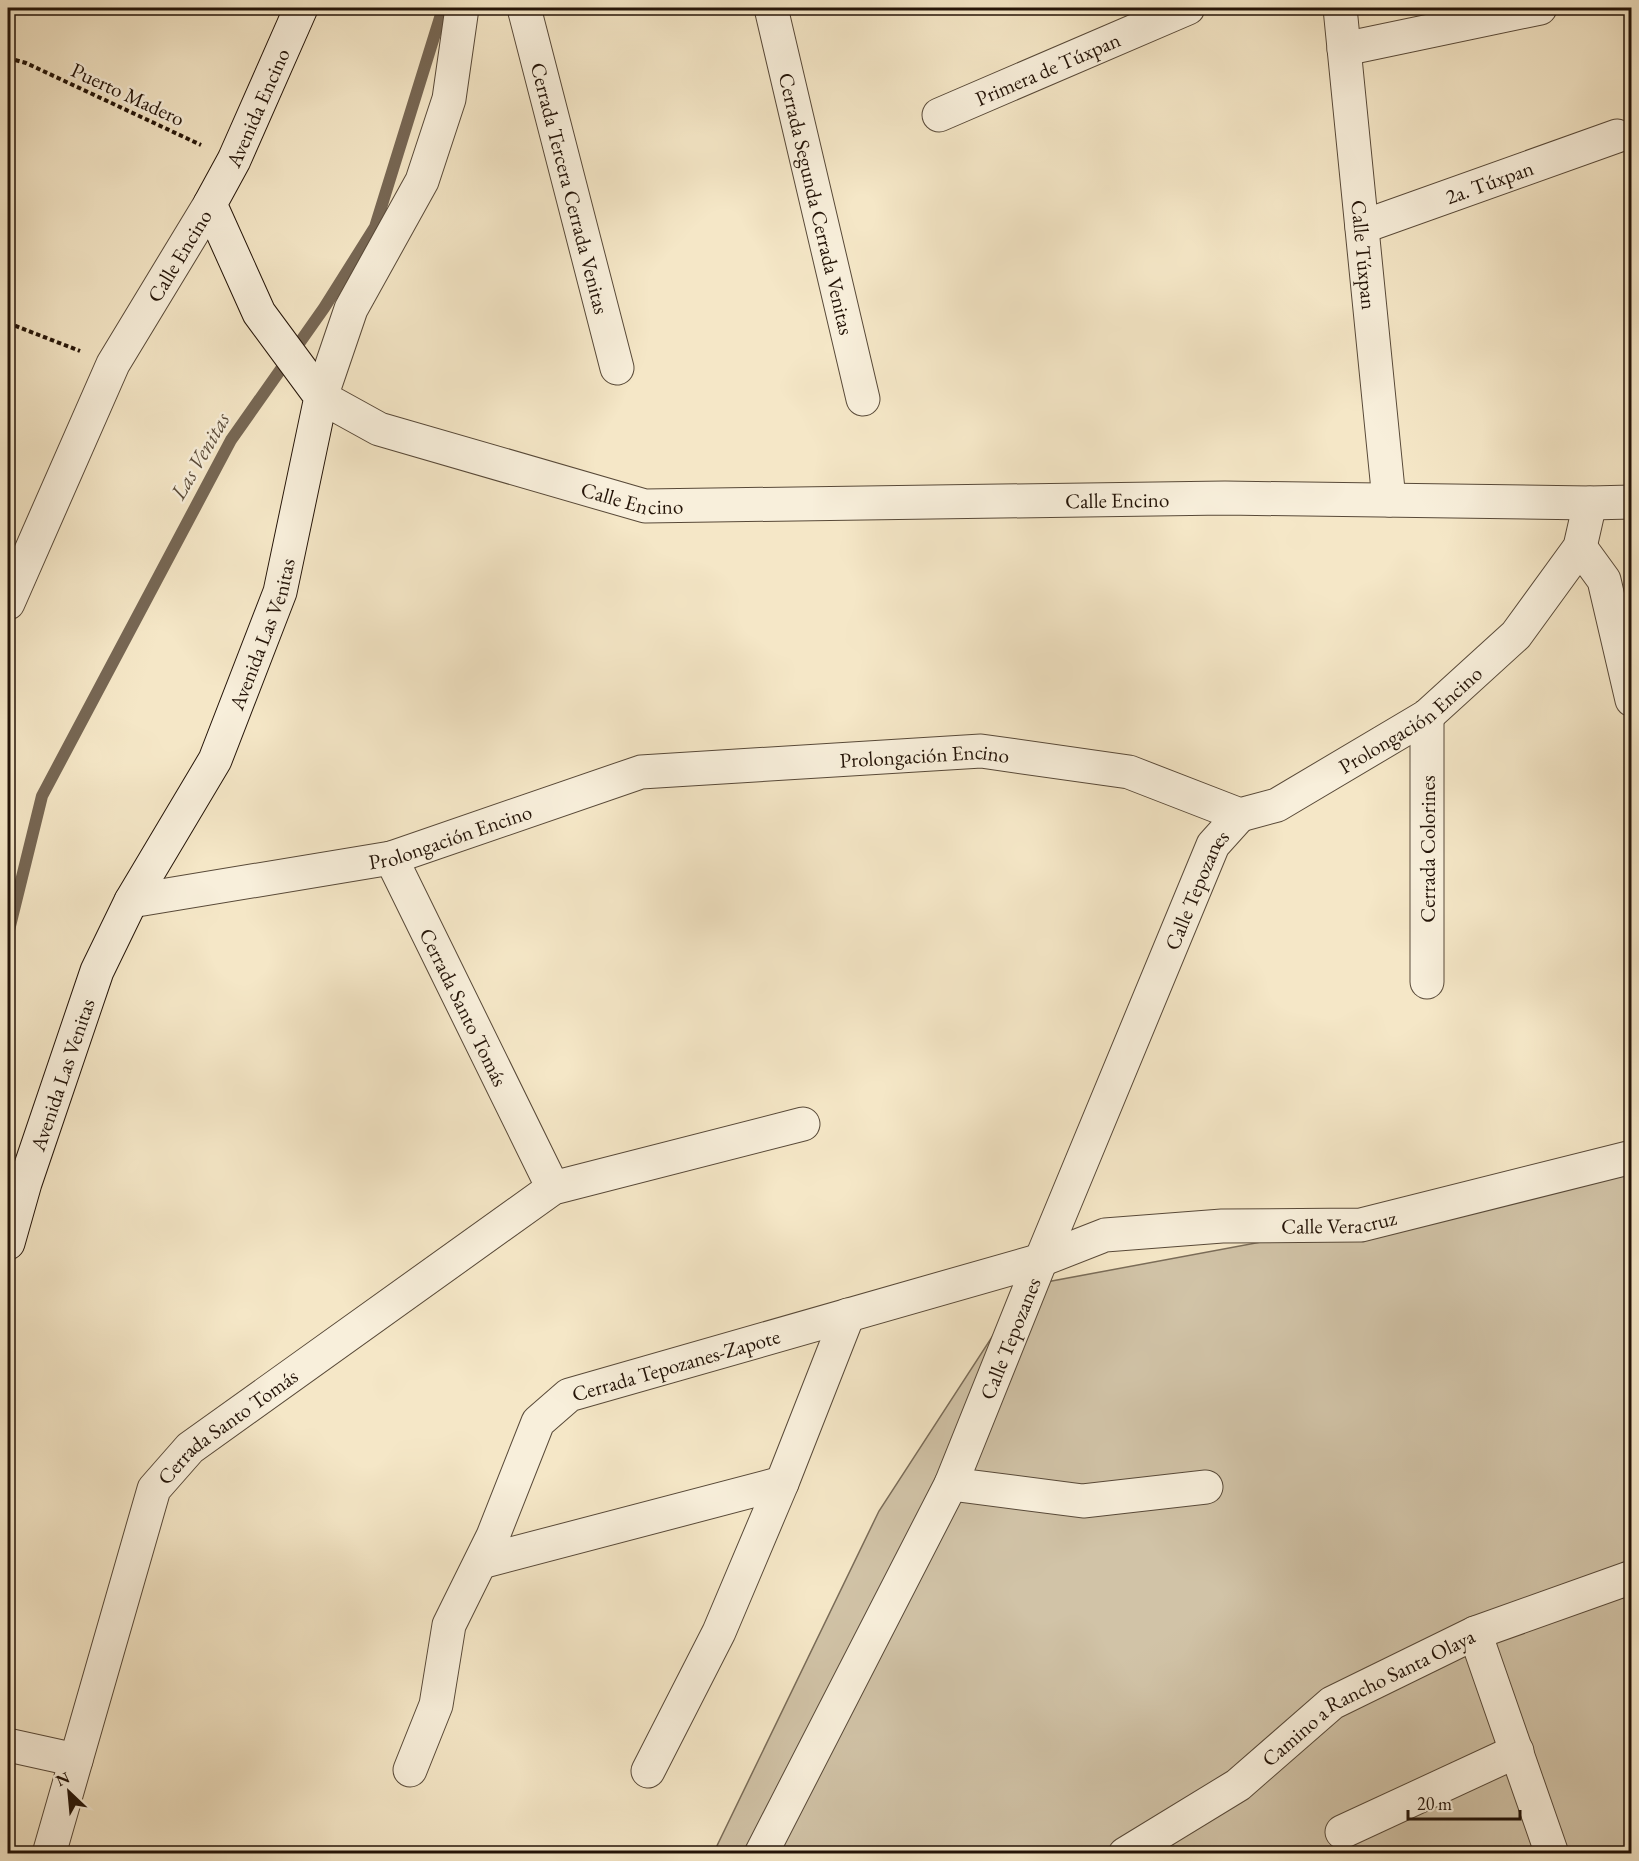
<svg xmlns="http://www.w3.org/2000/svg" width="1639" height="1861" font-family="'EB Garamond',serif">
<rect width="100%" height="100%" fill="#f5e7c7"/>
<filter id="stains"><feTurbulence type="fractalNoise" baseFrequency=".00333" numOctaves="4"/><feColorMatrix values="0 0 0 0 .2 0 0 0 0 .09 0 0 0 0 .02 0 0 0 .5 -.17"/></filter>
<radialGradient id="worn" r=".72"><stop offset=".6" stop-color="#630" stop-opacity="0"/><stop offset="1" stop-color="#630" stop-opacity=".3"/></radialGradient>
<path fill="#d1c3a7" stroke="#7a6c58" stroke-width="1.5" d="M1631 1173V1853L713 1854 879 1511 1025 1286Z"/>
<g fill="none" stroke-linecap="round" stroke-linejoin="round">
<path stroke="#776754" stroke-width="12" d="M8 934 42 796 231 440 324 308 375 227 443 8"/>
<defs>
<g id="street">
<path id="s1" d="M462 8 449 99 422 181 351 309 321 397 379 429 645 506 1225 498 1590 503 1632 502"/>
<path id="s2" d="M524 8 617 368"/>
<path id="s3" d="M771 8 863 399"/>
<path id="s4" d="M1340 8 1389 500"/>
<path d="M1344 49 1540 8"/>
<path id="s5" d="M939 115 1188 8"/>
<path id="s6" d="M1362 227 1617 136"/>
<path d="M1580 547 1604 580 1632 700"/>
<path id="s7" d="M8 603 113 364 210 204"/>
<path d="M1427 716V982"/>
<path id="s8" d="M391 858 553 1188"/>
<path id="s9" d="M131 901 391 858 641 772 981 751 1129 772 1240 815 1277 805 1427 716 1516 635 1580 547 1590 503"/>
<path d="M951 1484 1083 1501 1206 1487"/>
<path d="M481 1562 782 1483"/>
<path d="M1475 1633 1552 1854"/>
<path d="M8 1745 76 1760"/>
<path id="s10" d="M410 1770 436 1705 449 1625 493 1536 538 1422 569 1395 1041 1260 1105 1235 1222 1226 1361 1225 1632 1157"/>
<path d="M648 1771 719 1632 782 1483 848 1315"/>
<path d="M1342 1832 1517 1751"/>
<path id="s11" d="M49 1854 154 1489 190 1448 553 1188 803 1124"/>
<path id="s12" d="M761 1854 951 1484 1041 1260 1213 845 1240 815"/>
<path id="s13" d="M1125 1854 1238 1785 1332 1703 1475 1633 1632 1577"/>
</g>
<g id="secondary">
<path id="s14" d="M8 1243 25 1183 97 971 131 901 215 760 280 592 321 397 259 313 210 204 234 160 301 8"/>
</g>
</defs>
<use href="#street" stroke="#584938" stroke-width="35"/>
<use href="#secondary" stroke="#241408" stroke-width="35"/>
<path stroke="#241408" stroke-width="4" stroke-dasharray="4.5 3" stroke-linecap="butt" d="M8 58 26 63 201 145
M8 323 80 351"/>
<use href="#street" stroke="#f8efdb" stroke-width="33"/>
<use href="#secondary" stroke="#f8efdb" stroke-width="33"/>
</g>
<g text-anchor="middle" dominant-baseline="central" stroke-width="5" stroke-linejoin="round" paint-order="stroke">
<g font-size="21" fill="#241408" stroke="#f8efdb">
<text stroke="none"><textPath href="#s5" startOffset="118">Primera de Túxpan</textPath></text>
<text transform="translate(128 94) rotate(25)">Puerto Madero</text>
<text stroke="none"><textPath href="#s14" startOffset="1239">Avenida Encino</textPath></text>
<text stroke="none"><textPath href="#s6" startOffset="135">2a. Túxpan</textPath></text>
<text stroke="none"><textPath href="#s2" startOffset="186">Cerrada Tercera Cerrada Venitas</textPath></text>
<text stroke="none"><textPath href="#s3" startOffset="201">Cerrada Segunda Cerrada Venitas</textPath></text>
<text stroke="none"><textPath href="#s4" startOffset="248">Calle Túxpan</textPath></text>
<text stroke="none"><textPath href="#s7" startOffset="388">Calle Encino</textPath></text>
<text stroke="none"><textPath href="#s1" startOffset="747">Calle Encino</textPath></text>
<text stroke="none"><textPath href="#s1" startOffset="1233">Calle Encino</textPath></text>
<text stroke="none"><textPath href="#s14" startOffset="663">Avenida Las Venitas</textPath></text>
<text stroke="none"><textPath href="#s9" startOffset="1334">Prolongación Encino</textPath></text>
<text stroke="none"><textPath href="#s9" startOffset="812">Prolongación Encino</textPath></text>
<text stroke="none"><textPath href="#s9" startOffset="326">Prolongación Encino</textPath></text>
<text transform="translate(1427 849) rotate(-90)">Cerrada Colorines</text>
<text stroke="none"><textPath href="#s12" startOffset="1059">Calle Tepozanes</textPath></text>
<text stroke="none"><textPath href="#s8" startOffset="166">Cerrada Santo Tomás</textPath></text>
<text stroke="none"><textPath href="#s14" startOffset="177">Avenida Las Venitas</textPath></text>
<text stroke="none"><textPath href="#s10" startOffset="1208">Calle Veracruz</textPath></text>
<text stroke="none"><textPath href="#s12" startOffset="573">Calle Tepozanes</textPath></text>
<text stroke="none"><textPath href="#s10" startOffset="525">Cerrada Tepozanes-Zapote</textPath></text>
<text stroke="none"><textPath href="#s11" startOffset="477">Cerrada Santo Tomás</textPath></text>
<text stroke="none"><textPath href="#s13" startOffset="291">Camino a Rancho Santa Olaya</textPath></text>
</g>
<g font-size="22" font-style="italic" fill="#5b4c3a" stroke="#f8efdb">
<text transform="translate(200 456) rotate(-60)">Las Venitas</text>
</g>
</g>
<rect width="1639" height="1861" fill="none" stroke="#f5e7c7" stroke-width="30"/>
<rect x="9" y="9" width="1621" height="1843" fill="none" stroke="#241408" stroke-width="3"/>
<rect x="15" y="15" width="1609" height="1831" fill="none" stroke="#241408" stroke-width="1.5"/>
<g transform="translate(69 1792) rotate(334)" stroke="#f8efdb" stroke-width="4.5" paint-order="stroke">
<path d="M0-4.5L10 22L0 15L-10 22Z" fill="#241408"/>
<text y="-9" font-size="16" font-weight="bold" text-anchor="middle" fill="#241408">N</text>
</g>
<path d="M1408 1810v9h112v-9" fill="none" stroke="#241408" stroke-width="3"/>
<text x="1417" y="1810" font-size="18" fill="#241408" stroke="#f8efdb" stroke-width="4.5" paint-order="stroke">20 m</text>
<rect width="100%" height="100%" filter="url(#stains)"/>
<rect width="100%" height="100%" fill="url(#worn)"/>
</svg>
